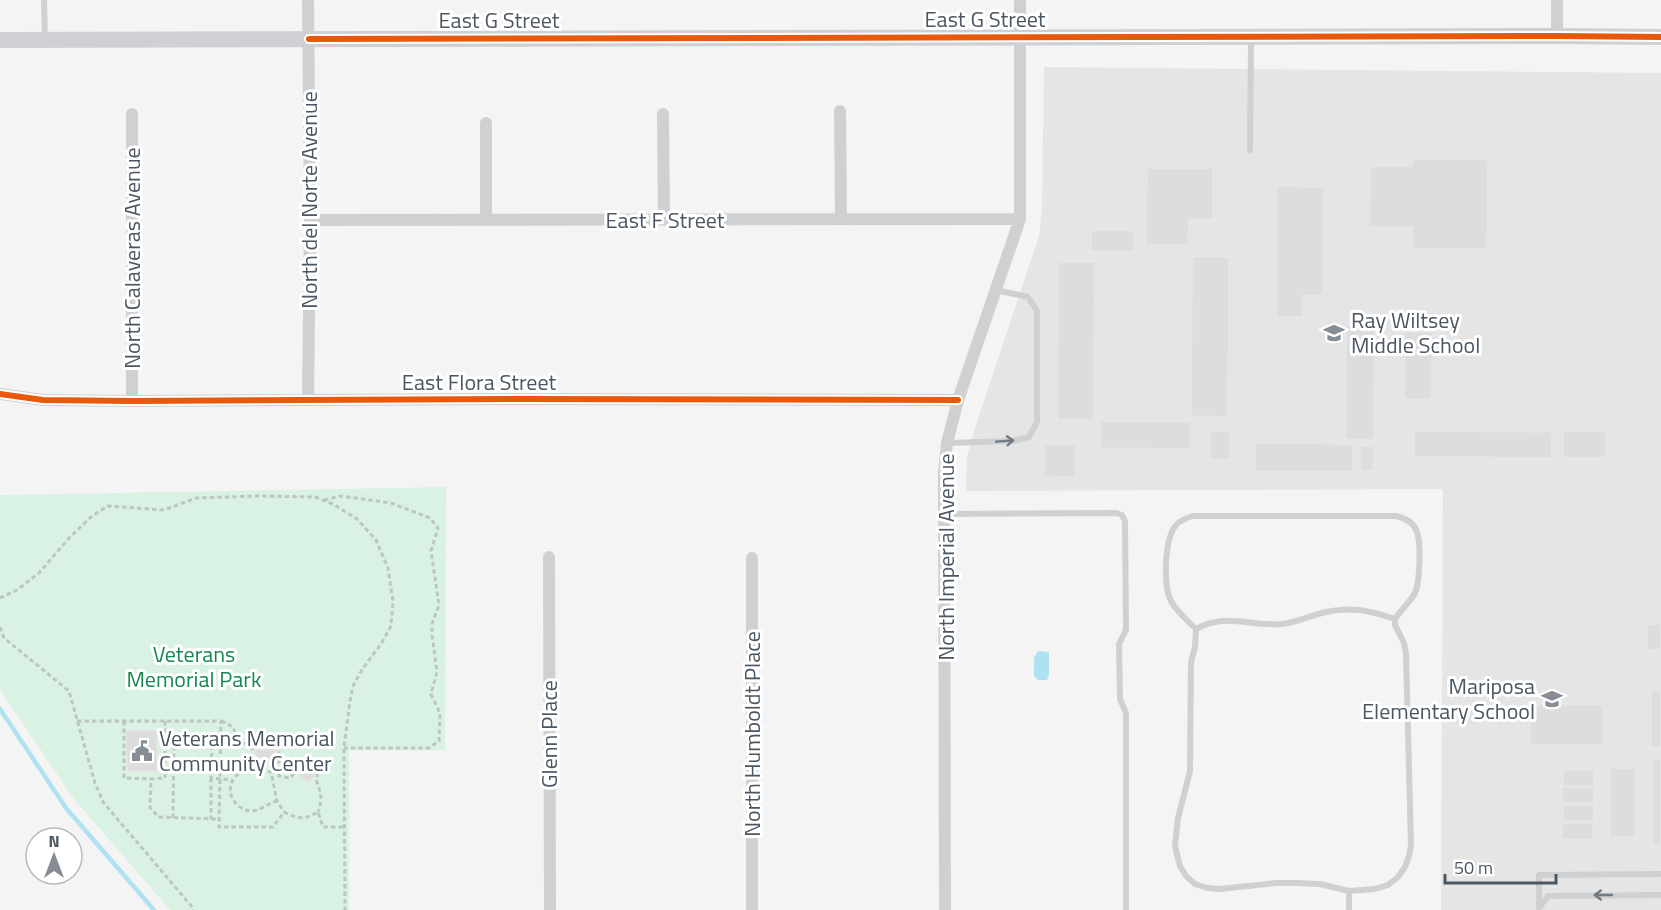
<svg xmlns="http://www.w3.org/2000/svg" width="1661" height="910" font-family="'Titillium Web',sans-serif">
<rect width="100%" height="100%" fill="#f4f4f4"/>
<path fill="#e6e5e6" d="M1044 67 1661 73V910H1441L1443 489 966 491 967 458 974 431 1039 236 1042 210Z"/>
<path fill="#d9f2e3" d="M446 487 445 750H349V910H170L74 799 0 690V495Z"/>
<path fill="#aee2f0" d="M1038 651 1049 652V675L1047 680H1038L1034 676V657Z"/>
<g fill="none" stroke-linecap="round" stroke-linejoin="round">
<path stroke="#aee2f0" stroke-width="4.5" d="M0 709 66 808 154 910"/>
</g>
<path fill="#ddddde" stroke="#e5e6e7" stroke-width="1.5" d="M1412 159H1488L1487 249H1412V227H1369L1370 166H1412Z
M1147 168H1213V219H1189L1188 245H1146Z
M1277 186 1324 187 1323 295H1303V317H1276Z
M1091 230H1134V251H1091Z
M1192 257H1229L1228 417 1191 416Z
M1058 262H1095L1094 420H1057Z
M1346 326H1375L1374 440 1346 439Z
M1404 332H1432V399H1404Z
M1100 421 1191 422V449L1100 448Z
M1210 431H1230V459H1210Z
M1414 431 1552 432 1551 458 1414 457Z
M1563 431H1606V458H1563Z
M1255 443 1353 444V471H1255Z
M1044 445H1076V477L1044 476Z
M1360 446H1374L1373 471H1360Z
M1647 624H1661V650H1647Z
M1651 690H1661V747H1651Z
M1530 705H1603V745H1530Z
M126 730 157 731V772L127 771Z
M255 749H276V764L256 765Z
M1653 759H1661V845H1653Z
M309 766 316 774 309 782 300 778V769Z
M1610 768H1635V837H1610Z
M1563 770H1594V786H1563Z
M1562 787H1594V803H1562Z
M1563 805H1594V821H1563Z
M1562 823H1593V839H1562Z"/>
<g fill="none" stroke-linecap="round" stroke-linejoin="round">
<path stroke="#bcc7c4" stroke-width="3" stroke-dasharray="4.5 3" stroke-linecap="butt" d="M324 500 341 496 391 503 430 518 438 528 431 551 439 605 432 624V635L437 672 431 694 440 713 439 741 429 748H344
M0 598 17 590 39 573 70 537 92 516 108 506 164 510 196 498 256 496 315 497 333 504 357 519 376 540 388 568 393 602 391 626 381 644 363 668 353 686 350 701 344 747 345 910
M0 627 4 638 69 691 95 783 103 802 193 908V910
M77 721H221L219 827H273L284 812C299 819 304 820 318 812L323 827H345
M124 721V778L151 779
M165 721V778L151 779 150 808 159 817 219 819
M221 721C238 727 231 730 241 741 249 750 268 745 279 745V776L290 778 301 765 308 763 315 767 318 772 316 780C321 792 323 799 318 812
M166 737 221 738
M212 738 211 778 232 780
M252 746V767L271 772 277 801 284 812
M252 767C245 770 237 773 233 780 225 793 236 810 251 811 260 811 268 803 277 801
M211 778V819
M173 818 174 738"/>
<path stroke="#ced0d2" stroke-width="6" d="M44 0 45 39
M1250 150 1251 40
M948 443 1012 441 1029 437 1037 422V311L1028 297 996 290
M944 514 1116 513 1122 515 1125 521 1126 630 1119 644 1120 699 1126 713V910
M1193 516H1396C1405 518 1414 523 1417 532 1421 543 1420 582 1415 593 1410 602 1401 610 1395 619V625L1404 643 1406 654 1411 845 1409 856 1405 867 1398 877 1388 885 1375 889 1349 891 1320 884 1296 883H1276L1219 889 1207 888 1195 884 1186 876 1180 866 1175 846 1178 818 1190 771 1191 662 1195 647 1196 629C1187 620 1177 612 1171 601 1163 586 1164 537 1177 524 1181 520 1187 518 1193 516Z
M1196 629C1226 612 1251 627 1282 624 1296 623 1309 616 1322 613 1350 606 1368 610 1395 619
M1539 906V875L1661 874
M1539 908 1548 896 1661 895
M1349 910V891"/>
<path stroke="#ced0d2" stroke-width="12" d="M1557 0V36
M840 111 841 219
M663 114 664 220
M486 123V220
M310 220 1020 219
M0 394 43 400 132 401 520 399 958 400
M308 400 310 220 308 0
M132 401V114
M549 557 550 910
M752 910V558
M945 910 944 472 947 443 958 400 1020 219V0"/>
<path stroke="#ced0d4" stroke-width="16" d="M0 40 1557 36 1661 37"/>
<defs>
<path id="cycleway" d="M309 39 1557 36 1661 37
M0 394 43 400 132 401 520 399 958 400"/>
</defs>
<use href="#cycleway" stroke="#fff" stroke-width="10"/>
<use href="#cycleway" stroke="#e8590c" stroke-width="6"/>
</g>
<defs><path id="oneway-shaft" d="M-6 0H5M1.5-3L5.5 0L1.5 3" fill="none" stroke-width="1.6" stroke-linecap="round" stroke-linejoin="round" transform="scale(1.5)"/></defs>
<g stroke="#727b83">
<use href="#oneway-shaft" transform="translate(1005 441) rotate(-4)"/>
<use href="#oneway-shaft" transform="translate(1603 895) rotate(180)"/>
</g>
<defs>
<symbol id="school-bare" viewBox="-9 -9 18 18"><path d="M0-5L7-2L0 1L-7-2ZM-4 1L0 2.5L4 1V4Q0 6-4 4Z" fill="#868d94" stroke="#fff" stroke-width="2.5" paint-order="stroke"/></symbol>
<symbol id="civic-bare" viewBox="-9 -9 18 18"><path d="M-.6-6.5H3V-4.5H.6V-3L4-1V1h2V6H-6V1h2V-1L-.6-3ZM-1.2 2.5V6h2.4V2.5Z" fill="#868d94" stroke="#fff" stroke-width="2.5" paint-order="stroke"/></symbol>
</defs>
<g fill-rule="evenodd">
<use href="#school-bare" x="1319" y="318" width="30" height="30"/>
<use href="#school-bare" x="1537" y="684" width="30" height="30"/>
<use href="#civic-bare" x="127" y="736" width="30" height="30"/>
</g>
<g text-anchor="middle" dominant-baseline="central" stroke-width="6" stroke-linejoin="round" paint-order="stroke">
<g font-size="22" fill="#4a5661" stroke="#fff">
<text x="985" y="19">East G Street</text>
<text x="499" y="20">East G Street</text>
<text transform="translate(309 200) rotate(-90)">North del Norte Avenue</text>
<text x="665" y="220">East F Street</text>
<text transform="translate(132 258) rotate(-90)">North Calaveras Avenue</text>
<text x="479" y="382">East Flora Street</text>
<text transform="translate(946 557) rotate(-90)">North Imperial Avenue</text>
<text transform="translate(549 734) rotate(-90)">Glenn Place</text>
<text transform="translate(752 734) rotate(-90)">North Humboldt Place</text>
</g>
<g font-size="22" fill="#4a5661" stroke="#fff" text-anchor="start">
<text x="1351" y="320">Ray Wiltsey<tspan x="1351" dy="25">Middle School</tspan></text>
<text x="1535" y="686" text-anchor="end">Mariposa<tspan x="1535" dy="25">Elementary School</tspan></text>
<text x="159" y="738">Veterans Memorial<tspan x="159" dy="25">Community Center</tspan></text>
</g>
<g font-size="22" fill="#17864f" stroke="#fff">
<text x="194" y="654">Veterans<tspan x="194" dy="25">Memorial Park</tspan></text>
</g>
</g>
<g transform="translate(54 856)"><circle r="28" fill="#ffffff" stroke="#b7bbc0" stroke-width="1.5"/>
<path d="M0-4.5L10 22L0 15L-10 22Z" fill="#868d94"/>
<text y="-9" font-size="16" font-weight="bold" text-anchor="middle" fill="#4a5661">N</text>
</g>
<path d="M1445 874v9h111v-9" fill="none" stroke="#4a5661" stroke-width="3"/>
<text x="1454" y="874" font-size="18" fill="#4a5661" stroke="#ffffff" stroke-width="4.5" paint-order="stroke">50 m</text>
</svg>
